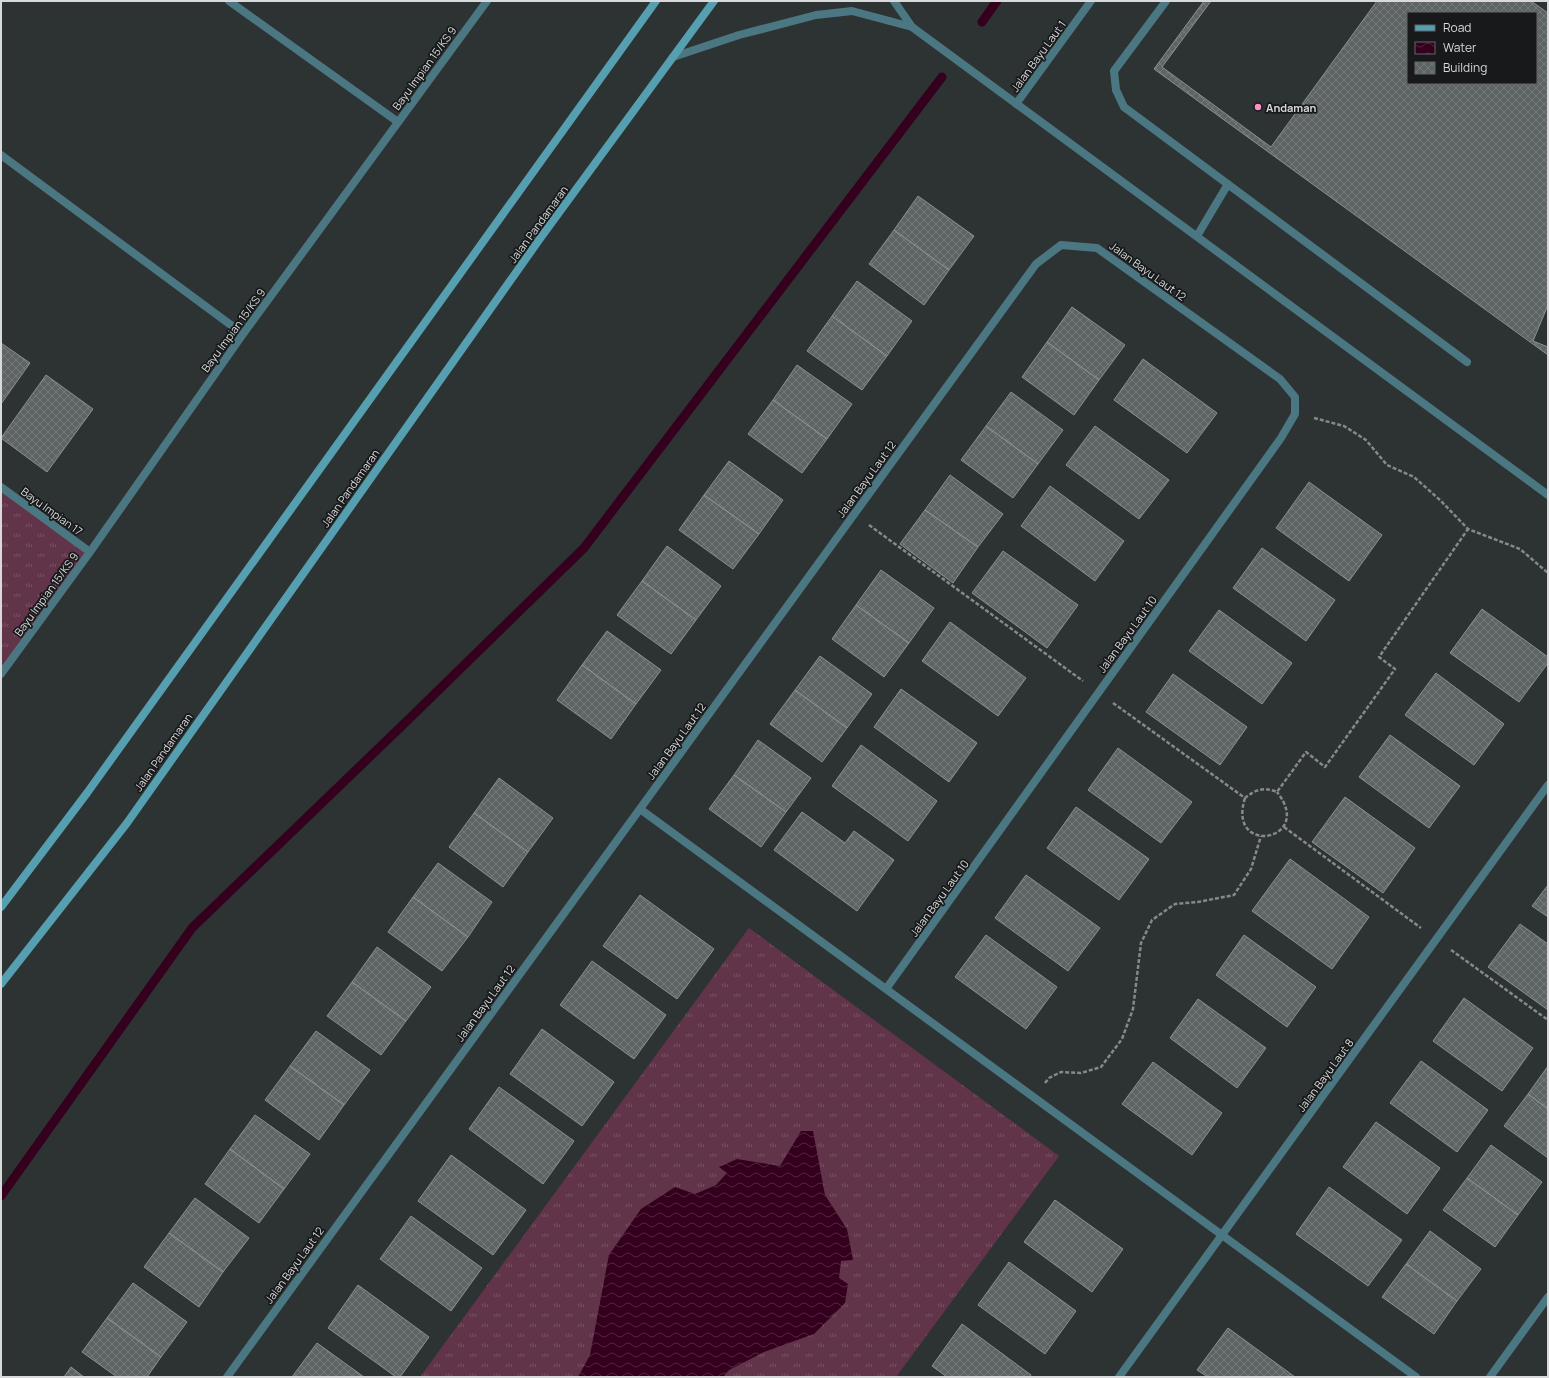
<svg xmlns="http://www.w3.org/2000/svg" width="1549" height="1378" font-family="Manrope,sans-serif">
<defs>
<pattern id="grass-tufts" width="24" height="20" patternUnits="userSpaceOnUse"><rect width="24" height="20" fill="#62344a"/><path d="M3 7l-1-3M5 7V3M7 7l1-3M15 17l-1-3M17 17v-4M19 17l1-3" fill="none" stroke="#785164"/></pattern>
<pattern id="water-waves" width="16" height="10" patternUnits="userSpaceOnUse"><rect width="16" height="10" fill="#34001d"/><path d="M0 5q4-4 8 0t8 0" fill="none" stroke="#51253d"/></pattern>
<pattern id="building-cross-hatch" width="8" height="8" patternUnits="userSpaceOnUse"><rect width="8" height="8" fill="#5e6364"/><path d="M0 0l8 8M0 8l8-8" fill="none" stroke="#74797a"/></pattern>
</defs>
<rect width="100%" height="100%" fill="#2d3233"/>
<path fill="url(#grass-tufts)" d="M1 487 90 552 1 674Z
M749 928 1059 1156 896 1377H420Z"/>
<path fill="url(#water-waves)" d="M801 1131H813L825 1195 847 1229 853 1260 841 1261 839 1278 848 1284 845 1303 814 1334 764 1352 729 1370 723 1377H578L590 1355 609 1255 641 1209 675 1187 695 1194 716 1185 727 1173 719 1167 737 1159 780 1166Z"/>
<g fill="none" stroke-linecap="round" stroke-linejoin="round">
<path stroke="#34001d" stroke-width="9" d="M982 22 997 1
M1 1196 192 928 410 718 584 548 942 77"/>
</g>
<path fill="url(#building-cross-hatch)" stroke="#8a8f91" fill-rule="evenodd" d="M1204 1H1531L1548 13V355L1154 69ZM1408 13H1536V83H1408Z
M1211 1H1377L1271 147 1162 67Z
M918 196 974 236 949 270 894 230Z
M894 230 949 270 924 305 869 264Z
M857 281 912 321 887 356 832 316Z
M1548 305V347L1533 341Z
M1072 307 1125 345 1099 380 1047 342Z
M832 316 887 356 862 390 807 351Z
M1047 342 1099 380 1074 415 1022 377Z
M1 343 30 363 1 404Z
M1143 359 1217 413 1187 453 1114 400Z
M797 365 852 404 827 439 773 400Z
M46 375 93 409 47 472 1 438Z
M1011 392 1063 430 1038 464 986 426Z
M773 400 827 439 802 473 748 434Z
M986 426 1038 464 1013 498 961 460Z
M1095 426 1169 480 1139 519 1066 465Z
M729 461 783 500 759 534 704 495Z
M950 475 1003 514 978 547 925 510Z
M1309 482 1382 535 1349 581 1276 528Z
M1050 486 1124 541 1095 581 1021 526Z
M704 495 759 534 733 569 679 530Z
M925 510 978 547 953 583 900 544Z
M667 546 721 586 696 620 642 581Z
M1262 548 1335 600 1306 641 1233 588Z
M1003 551 1078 605 1047 648 972 593Z
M881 570 934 608 909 643 856 605Z
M642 581 696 620 671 654 617 615Z
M856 605 909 643 884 677 832 639Z
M1482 609 1548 657V663L1519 702 1450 653Z
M1219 610 1292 663 1262 704 1189 651Z
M950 622 1026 678 998 716 922 661Z
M607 631 661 670 636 704 582 665Z
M820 656 872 694 847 728 795 690Z
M582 665 636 704 611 739 557 700Z
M1436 673 1504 724 1474 765 1405 715Z
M1173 674 1247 727 1220 765 1146 712Z
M901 689 977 743 949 782 874 727Z
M795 690 847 728 822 762 770 724Z
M1390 735 1460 786 1429 828 1359 777Z
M758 740 811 778 786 812 734 775Z
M861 745 937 801 908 841 832 786Z
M1118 748 1192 802 1161 843 1088 790Z
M734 775 786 812 761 847 709 809Z
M499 778 553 818 528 852 474 813Z
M1345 797 1415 848 1383 893 1312 842Z
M1076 807 1149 859 1119 900 1047 848Z
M802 812 845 843 854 831 894 860 857 911 774 850Z
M474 813 528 852 503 887 449 847Z
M1290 859 1369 917 1332 969 1252 911Z
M438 863 492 902 468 937 413 897Z
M1026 875 1100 928 1068 971 995 918Z
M1548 885V917L1532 906Z
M640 895 714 949 677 999 603 946Z
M413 897 468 937 442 971 388 932Z
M1520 924 1548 944V1010L1488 967Z
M986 935 1057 987 1026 1029 955 977Z
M1244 935 1316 987 1287 1027 1216 975Z
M377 947 431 987 406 1021 352 982Z
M592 961 666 1015 634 1059 560 1005Z
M352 982 406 1021 381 1055 327 1016Z
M1464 998 1533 1048 1502 1091 1433 1041Z
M1198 999 1266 1048 1237 1088 1170 1038Z
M542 1029 614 1082 582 1126 510 1074Z
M316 1031 370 1070 344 1105 290 1066Z
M1421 1061 1488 1110 1457 1152 1390 1103Z
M1153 1062 1222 1113 1192 1155 1122 1104Z
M290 1066 344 1105 319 1140 265 1100Z
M1548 1066V1109L1528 1094Z
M499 1087 574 1141 543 1184 469 1129Z
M1528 1094 1548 1109V1158L1504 1126Z
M255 1115 310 1154 284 1189 230 1149Z
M1376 1122 1440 1168 1407 1214 1343 1167Z
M1491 1145 1542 1182 1518 1215 1467 1178Z
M230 1149 284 1189 259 1223 205 1184Z
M451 1155 526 1210 493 1255 418 1201Z
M1467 1178 1518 1215 1495 1247 1443 1210Z
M1329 1187 1402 1240 1368 1286 1296 1234Z
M195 1198 249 1238 223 1272 169 1233Z
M1055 1200 1123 1249 1092 1292 1024 1242Z
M411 1216 482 1268 451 1311 380 1259Z
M1430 1231 1481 1269 1457 1301 1406 1264Z
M169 1233 223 1272 199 1307 144 1267Z
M1009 1262 1076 1311 1045 1354 978 1305Z
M1406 1264 1457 1301 1434 1334 1382 1297Z
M133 1283 187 1322 161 1357 107 1318Z
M358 1285 429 1337 400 1377H396L328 1328Z
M107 1318 161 1357 147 1377H117L82 1352Z
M962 1324 1031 1375 1030 1377H947L932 1366Z
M1228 1328 1295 1377H1208L1197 1370Z
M317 1343 364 1377H292Z
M71 1367 84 1377H64Z"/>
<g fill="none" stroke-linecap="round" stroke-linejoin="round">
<path stroke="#86898a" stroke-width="2.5" stroke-dasharray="4 2" stroke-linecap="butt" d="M1314 418 1344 426 1366 440 1387 465 1414 477 1440 500 1468 529 1520 549 1548 573
M869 525 1083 681
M1113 703 1245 798C1256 789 1264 787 1277 792L1306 752 1325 767 1395 669 1379 657 1468 529
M1245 798C1226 857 1316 841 1277 792
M1284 827 1421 928
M1451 950 1548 1020
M1045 1083 1049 1078 1061 1072 1081 1073 1101 1067 1122 1039 1133 1009 1141 943 1152 920 1175 904 1198 902 1234 895 1251 869 1261 836"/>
<path stroke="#4b7782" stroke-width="8" d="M1166 1 1114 71 1116 90 1124 107 1467 362
M1197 236 1228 184"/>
<path stroke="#4b7782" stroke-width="8" d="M229 1 398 122
M894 1 912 27 1548 495
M673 57 739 35 816 15 852 11 912 27
M1016 104 1091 1
M1 155 243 334
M1 487 90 552
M1 674 90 552 243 334 487 1
M640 809 1416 1377
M227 1377 1036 264 1061 245 1097 248 1280 379 1295 397V414L1281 438 886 989
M1119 1377 1548 785
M1490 1377 1548 1297"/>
<path stroke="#559fb0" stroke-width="8" d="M1 907 87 793 656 1
M1 984 127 823 539 240 714 1"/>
</g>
<circle fill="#fc8fc2" stroke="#17191a" stroke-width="1.5" cx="1258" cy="107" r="4"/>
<g text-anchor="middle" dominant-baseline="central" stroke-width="3.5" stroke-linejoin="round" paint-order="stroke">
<g font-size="11" fill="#d7d9da" stroke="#17191a">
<text transform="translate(1038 56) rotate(-54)">Jalan Bayu Laut 1</text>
<text transform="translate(424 68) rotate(-54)">Bayu Impian 15/KS 9</text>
<text transform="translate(538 224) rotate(-54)">Jalan Pandamaran</text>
<text transform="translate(1148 271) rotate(36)">Jalan Bayu Laut 12</text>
<text transform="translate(233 330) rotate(-54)">Bayu Impian 15/KS 9</text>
<text transform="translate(866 479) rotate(-54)">Jalan Bayu Laut 12</text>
<text transform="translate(350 488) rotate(-55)">Jalan Pandamaran</text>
<text transform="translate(52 511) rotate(36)">Bayu Impian 17</text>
<text transform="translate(46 594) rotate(-54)">Bayu Impian 15/KS 9</text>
<text transform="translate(1127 634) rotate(-54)">Jalan Bayu Laut 10</text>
<text transform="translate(676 741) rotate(-54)">Jalan Bayu Laut 12</text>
<text transform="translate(163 752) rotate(-55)">Jalan Pandamaran</text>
<text transform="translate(939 898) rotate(-54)">Jalan Bayu Laut 10</text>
<text transform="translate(485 1003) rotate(-54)">Jalan Bayu Laut 12</text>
<text transform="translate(1325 1075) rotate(-54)">Jalan Bayu Laut 8</text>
<text transform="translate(294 1265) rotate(-54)">Jalan Bayu Laut 12</text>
</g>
<g font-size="11" font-weight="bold" fill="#d7d9da" stroke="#17191a" text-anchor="start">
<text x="1266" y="107">Andaman</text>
</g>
</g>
<rect width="1549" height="1378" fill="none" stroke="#d7d9da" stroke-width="4"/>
<rect x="1407" y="12" width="130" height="72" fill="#17191a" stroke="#646667"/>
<rect x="1415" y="25" width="20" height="6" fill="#559fb0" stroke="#646667"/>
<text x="1443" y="32" font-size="12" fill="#d7d9da">Road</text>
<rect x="1415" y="42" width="20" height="12" fill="url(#water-waves)" stroke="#646667"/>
<text x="1443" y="52" font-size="12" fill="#d7d9da">Water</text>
<rect x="1415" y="62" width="20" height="12" fill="url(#building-cross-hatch)" stroke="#646667"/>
<text x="1443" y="72" font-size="12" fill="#d7d9da">Building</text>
</svg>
